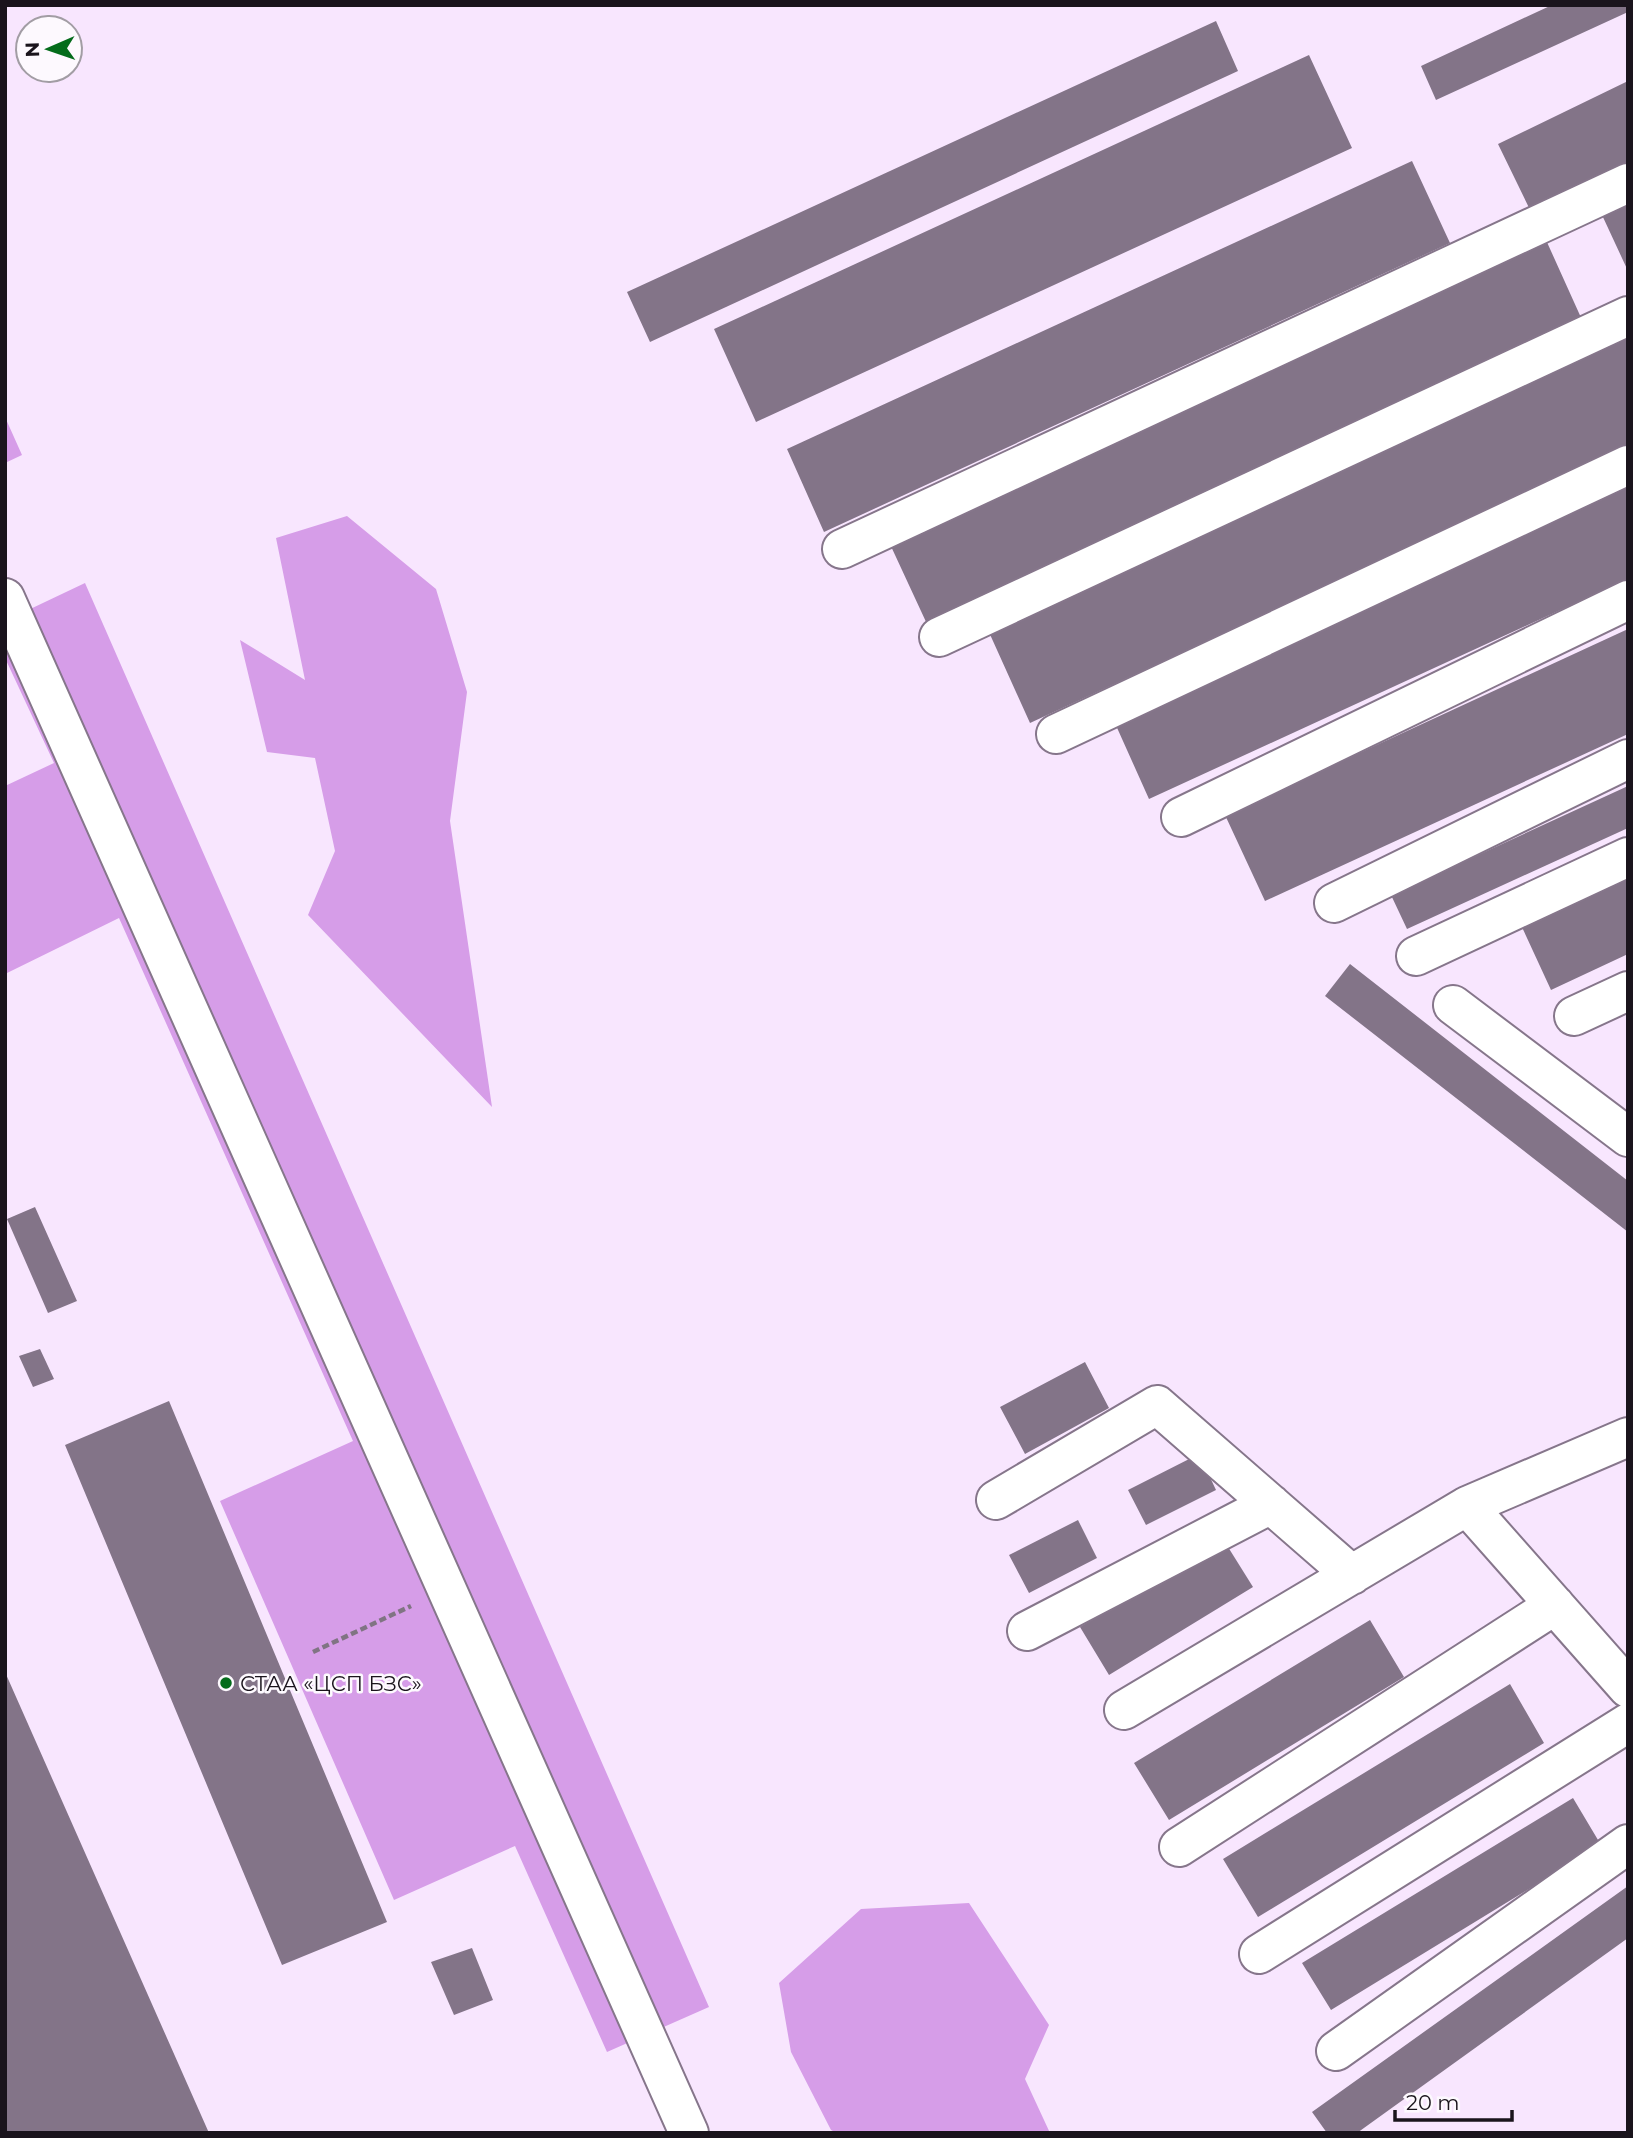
<svg xmlns="http://www.w3.org/2000/svg" width="1633" height="2138" font-family="Montserrat,sans-serif">
<rect width="100%" height="100%" fill="#f8e6fe"/>
<path fill="#d69de8" d="M5 417 22 455 5 463Z
M347 516 436 589 467 692 450 821 492 1107 308 915 335 851 315 758 267 752 240 640 305 680 276 538Z
M85 583 709 2007 607 2052 515 1846 394 1900 220 1501 353 1441 119 918 5 974V786L54 763 5 658V621Z
M969 1903 1049 2025 1025 2079 1050 2133H837L831 2130 791 2052 779 1983 861 1909Z"/>
<path fill="#837488" d="M1552 5H1628V12L1436 100 1421 66Z
M1216 21 1238 71 650 342 627 292Z
M1309 55 1352 148 756 422 714 329Z
M1628 81V170L1533 216 1498 144Z
M1412 161 1450 243 824 532 787 449Z
M1628 203V271L1602 215Z
M1546 240 1583 322 927 624 889 542Z
M1628 335V447L1030 723 988 630Z
M1628 484V579L1149 799 1114 721Z
M1628 629V734L1265 901 1225 815Z
M1628 786V828L1407 929 1391 895Z
M1628 876V954L1551 990 1521 925Z
M1350 964 1628 1181V1232L1325 996Z
M35 1207 77 1301 48 1313 7 1219Z
M40 1349 54 1379 33 1387 19 1356Z
M1085 1362 1109 1408 1025 1454 1000 1407Z
M169 1401 387 1922 282 1965 65 1445Z
M1199 1454 1216 1490 1146 1525 1128 1490Z
M1078 1520 1097 1558 1029 1593 1009 1555Z
M1223 1539 1253 1587 1109 1675 1080 1627Z
M1370 1620 1404 1677 1169 1820 1134 1763Z
M5 1672 209 2133H5Z
M1510 1684 1544 1743 1258 1917 1223 1859Z
M1573 1798 1601 1845 1331 2010 1302 1963Z
M1628 1886V1938L1357 2133H1327L1312 2112Z
M472 1948 493 2000 454 2015 431 1962Z"/>
<g fill="none" stroke-linecap="round" stroke-linejoin="round">
<defs>
<path id="minor" d="M842 549 1628 183
M5 598 689 2133
M939 637 1628 316
M1056 734 1628 465
M1181 817 1628 600
M1334 903 1628 759
M1416 956 1628 857
M1453 1005 1628 1137
M1574 1016 1628 991
M1628 1437 1467 1506 1628 1688
M996 1500 1157 1405 1352 1575
M1027 1631 1271 1504
M1124 1710 1467 1506
M1179 1847 1555 1605
M1259 1954 1628 1723
M1336 2051 1628 1844"/>
</defs>
<use href="#minor" stroke="#86768b" stroke-width="42"/>
<path stroke="#807483" stroke-width="4.5" stroke-dasharray="7 3.5" stroke-linecap="butt" d="M313 1652 411 1606"/>
<use href="#minor" stroke="#fff" stroke-width="38"/>
</g>
<circle fill="#046c1b" stroke="#fdf9fe" stroke-width="2.5" cx="226" cy="1683" r="7"/>
<g text-anchor="middle" dominant-baseline="central" stroke-width="5" stroke-linejoin="round" paint-order="stroke">
<g font-size="21" fill="#1a141c" stroke="#fdf9fe" text-anchor="start">
<text x="240" y="1683">СТАА «ЦСП БЗС»</text>
</g>
</g>
<rect width="1633" height="2138" fill="none" stroke="#1a141c" stroke-width="14"/>
<g transform="translate(49 49) rotate(268)"><circle r="33" fill="#fdf9fe" stroke="#a29da4" stroke-width="2"/>
<path d="M0-5L12 26L0 18L-12 26Z" fill="#046c1b"/>
<text y="-10" font-size="19" font-weight="bold" text-anchor="middle" fill="#1a141c">N</text>
</g>
<path d="M1395 2110v10h117v-10" fill="none" stroke="#1a141c" stroke-width="3.5"/>
<text x="1406" y="2110" font-size="21" fill="#1a141c" stroke="#fdf9fe" stroke-width="5" paint-order="stroke">20 m</text>
</svg>
